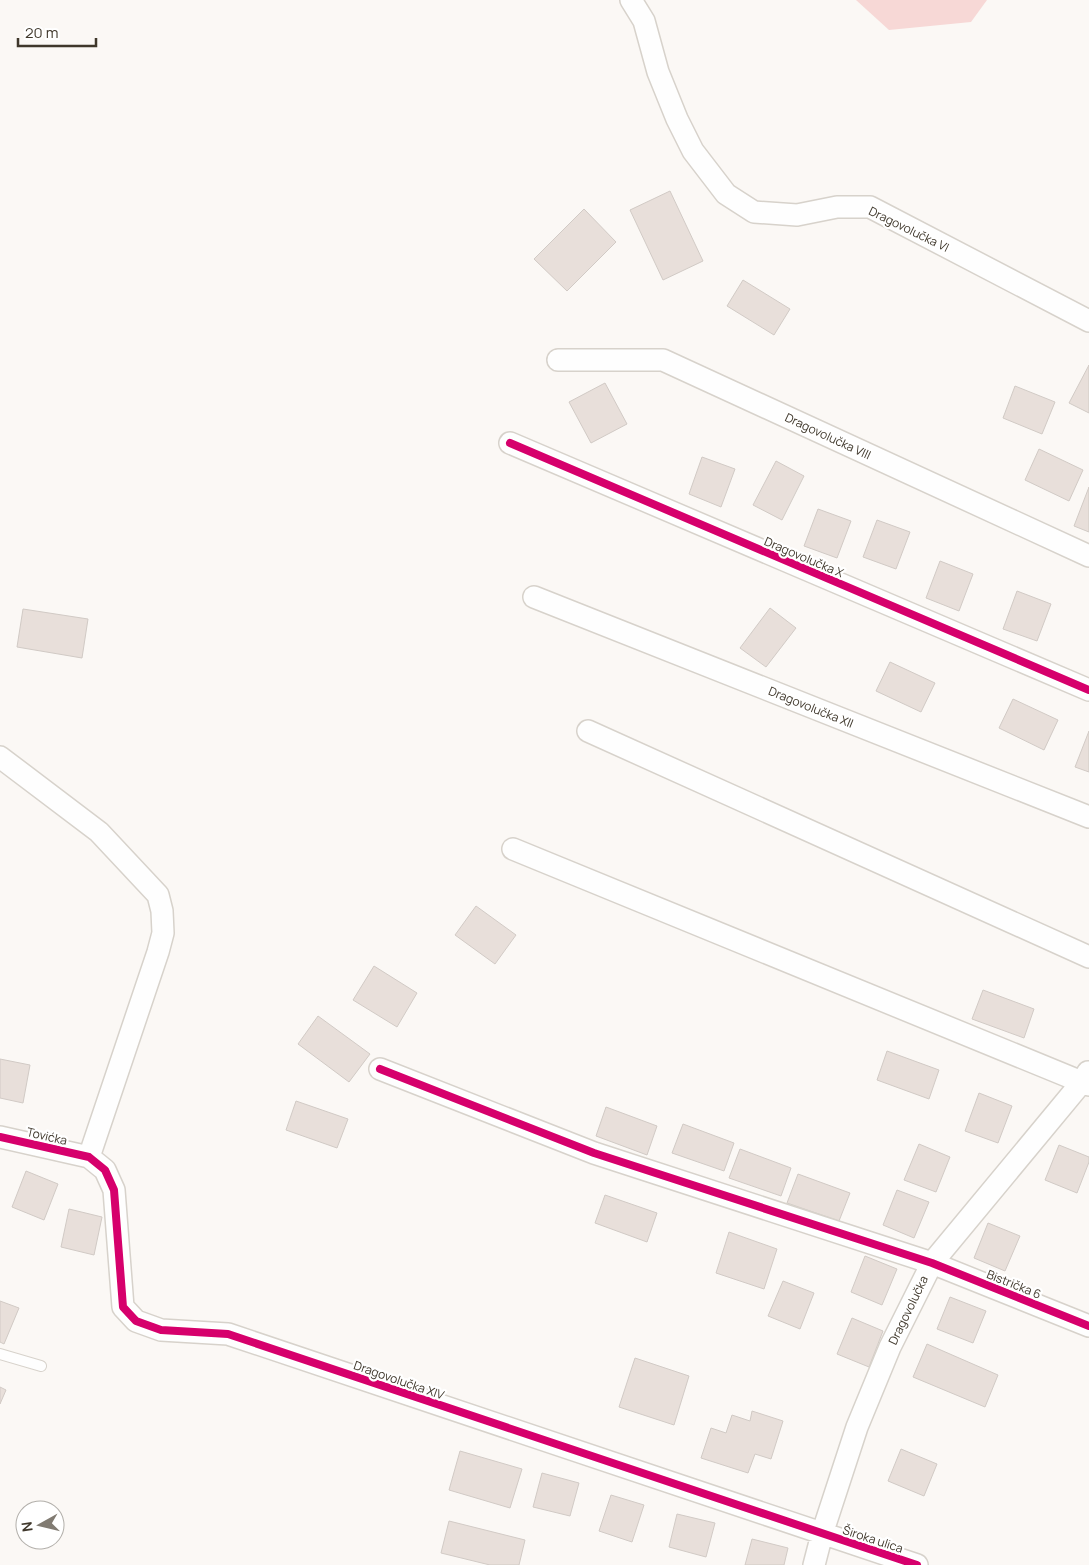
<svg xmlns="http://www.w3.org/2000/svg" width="1089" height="1565" font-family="Manrope,sans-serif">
<rect width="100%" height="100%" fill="#fbf8f5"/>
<path fill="#f7d8d6" d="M856 0H987L971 22 889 30Z"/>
<path fill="#e8dfda" stroke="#d1cac5" d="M670 191 703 261 663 280 630 210Z
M584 209 616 242 567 291 534 259Z
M743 280 790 309 774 335 727 306Z
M1089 365V413L1069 403Z
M605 383 627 424 591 443 569 402Z
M1015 386 1055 402 1042 434 1003 418Z
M1039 449 1083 470 1069 501 1025 480Z
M702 457 735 469 721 507 689 494Z
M776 461 804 476 782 520 753 505Z
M1089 487V532L1074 526Z
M818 509 851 521 837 558 804 546Z
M877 520 910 532 896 569 863 557Z
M940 561 973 574 959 611 926 598Z
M1017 591 1051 604 1037 641 1003 629Z
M770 608 796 628 766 667 740 648Z
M23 609 88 619 82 658 17 647Z
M890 662 935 683 921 712 876 691Z
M1013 699 1058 720 1044 750 999 728Z
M1089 731V772L1075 767Z
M476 906 516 935 495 964 455 935Z
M374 966 417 993 397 1027 353 1000Z
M983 990 1034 1009 1024 1038 972 1019Z
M318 1016 370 1054 349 1082 298 1044Z
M887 1051 939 1070 929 1099 877 1080Z
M0 1059 30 1065 23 1103 0 1098Z
M979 1093 1012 1106 998 1143 965 1131Z
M296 1101 348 1119 337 1148 286 1130Z
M606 1107 657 1126 647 1155 596 1136Z
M683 1124 734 1143 724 1171 672 1153Z
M919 1144 950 1157 936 1192 904 1180Z
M1059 1145 1089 1157V1162L1077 1193 1045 1180Z
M740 1149 791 1168 781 1196 729 1178Z
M26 1171 58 1184 44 1220 12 1207Z
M798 1174 850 1193 839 1221 787 1203Z
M897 1190 929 1202 914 1238 883 1225Z
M605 1195 657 1213 647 1242 595 1223Z
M69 1209 102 1217 94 1255 61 1247Z
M988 1223 1020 1236 1005 1271 974 1258Z
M729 1232 777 1249 764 1289 716 1273Z
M865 1256 897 1269 882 1305 851 1292Z
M783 1281 814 1293 800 1329 768 1316Z
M950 1297 986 1311 973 1343 937 1329Z
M0 1301 19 1308 4 1344 0 1342Z
M852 1318 883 1331 869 1367 837 1354Z
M927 1344 998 1375 985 1407 913 1377Z
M635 1358 689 1376 674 1425 619 1407Z
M0 1387 6 1390 0 1404Z
M752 1411 783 1421 771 1459 755 1454 748 1473 701 1458 711 1428 726 1433 732 1415 750 1421Z
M901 1449 937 1464 924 1496 888 1481Z
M460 1451 522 1469 510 1508 449 1490Z
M542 1473 579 1483 570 1516 533 1507Z
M611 1495 644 1505 632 1542 599 1531Z
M677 1514 715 1523 706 1557 669 1547Z
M449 1521 525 1540 519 1565H490L441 1553Z
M752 1539 788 1548 784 1565H745Z"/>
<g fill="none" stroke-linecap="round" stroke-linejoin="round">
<defs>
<path id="lane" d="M0 1354 41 1366"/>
<path id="street" d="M631 0 644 21 658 72 677 119 693 151 726 194 754 212 797 215 837 207H870L1089 321
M558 360H663L1089 556
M510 443 1089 690
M534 597 1089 817
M588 731 1089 957
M0 757 99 832 158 895 162 911 163 933 158 952 89 1157
M513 849 1089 1085
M380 1069 594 1153 932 1263 1089 1326
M0 1137 89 1157 105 1170 114 1190 123 1307 136 1321 161 1330 228 1334 917 1565
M814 1565 822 1534 857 1427 890 1347 932 1263 1082 1082 1088 1072"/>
</defs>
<use href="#lane" stroke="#d7d2cb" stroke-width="12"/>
<use href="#street" stroke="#d7d2cb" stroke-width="24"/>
<use href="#lane" stroke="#fefefe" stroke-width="10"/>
<use href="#street" stroke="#fefefe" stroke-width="21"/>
<defs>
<path id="cycleway" d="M510 443 1089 690
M380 1069 594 1153 932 1263 1089 1326
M0 1137 89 1157 105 1170 114 1190 123 1307 136 1321 161 1330 228 1334 917 1565"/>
</defs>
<use href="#cycleway" stroke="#fff" stroke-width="11"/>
<use href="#cycleway" stroke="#d6006c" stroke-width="8"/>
</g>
<g text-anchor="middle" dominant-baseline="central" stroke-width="4.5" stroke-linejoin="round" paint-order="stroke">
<g font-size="12" fill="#3f372b" stroke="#fff">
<text transform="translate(909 229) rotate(26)">Dragovolučka VI</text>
<text transform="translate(828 436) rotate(25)">Dragovolučka VIII</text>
<text transform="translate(804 557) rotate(23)">Dragovolučka X</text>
<text transform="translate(811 707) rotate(22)">Dragovolučka XII</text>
<text transform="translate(47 1136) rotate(13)">Tovićka</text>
<text transform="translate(1014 1284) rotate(22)">Bistrička 6</text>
<text transform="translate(908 1310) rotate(-64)">Dragovolučka</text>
<text transform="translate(399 1380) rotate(19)">Dragovolučka XIV</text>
<text transform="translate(873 1539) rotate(18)">Široka ulica</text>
</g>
</g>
<g transform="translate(40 1525) rotate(262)"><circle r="24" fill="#ffffff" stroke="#b2afaa"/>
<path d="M0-4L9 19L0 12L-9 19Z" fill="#817b72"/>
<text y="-8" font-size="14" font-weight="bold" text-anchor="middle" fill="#3f372b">N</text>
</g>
<path d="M18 38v8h78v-8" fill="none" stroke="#3f372b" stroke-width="2.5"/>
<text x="25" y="38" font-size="15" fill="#3f372b" stroke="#ffffff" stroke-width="4" paint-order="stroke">20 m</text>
</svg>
